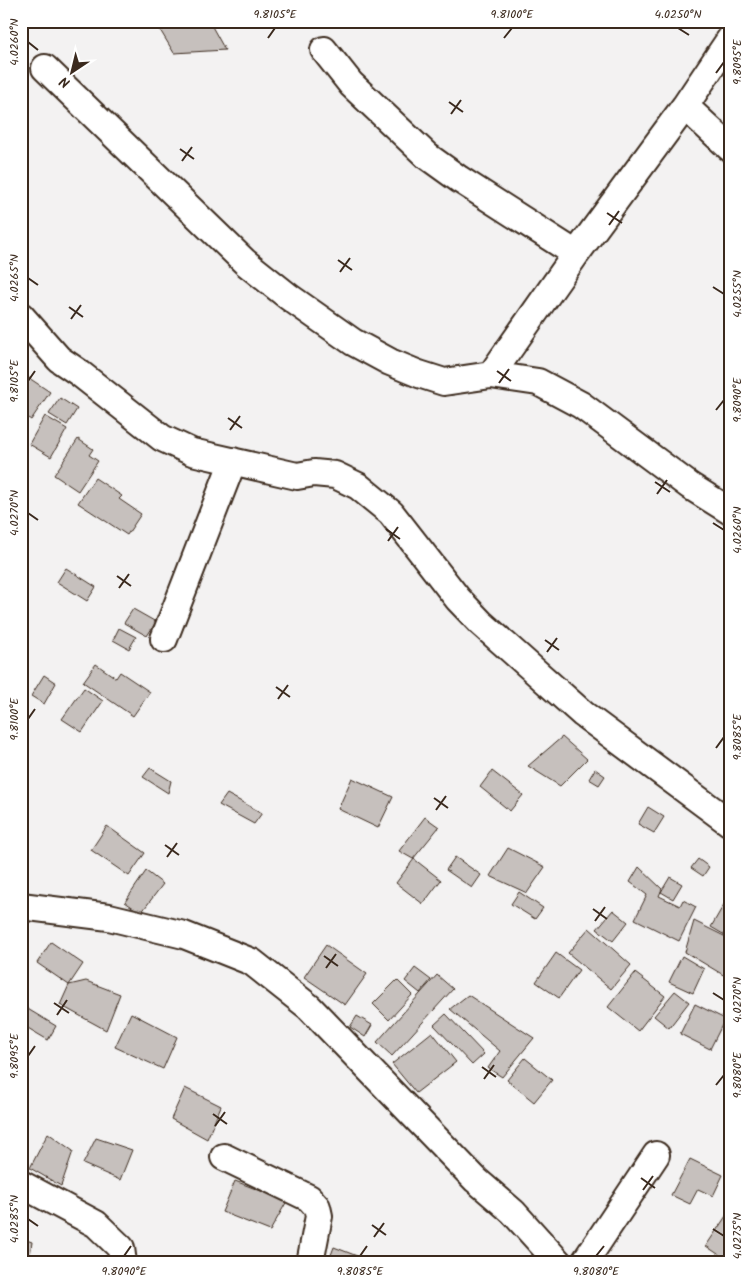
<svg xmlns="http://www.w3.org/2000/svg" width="751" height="1284" font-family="Kalam,sans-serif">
<rect width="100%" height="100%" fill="#f3f2f2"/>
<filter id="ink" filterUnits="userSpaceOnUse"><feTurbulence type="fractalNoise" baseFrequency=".02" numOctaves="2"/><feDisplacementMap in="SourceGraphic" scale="10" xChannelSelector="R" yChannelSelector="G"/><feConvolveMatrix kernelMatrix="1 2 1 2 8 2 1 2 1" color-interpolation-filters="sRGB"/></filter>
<g filter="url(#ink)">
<path fill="#c6c0bd" stroke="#3b2a1e" d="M196 21H209L225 50 174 53 157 25Z
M23 374 50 392 31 420 21 413V377Z
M60 398 77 409 67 425 49 414Z
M45 416 67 429 51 457 29 444Z
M78 439 93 449 89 455 98 461 78 491 54 475Z
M95 478 122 496 119 499 141 514 127 535 78 503Z
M66 568 96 587 87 601 57 582Z
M133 609 156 622 147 636 124 623Z
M119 628 136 637 129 649 113 640Z
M96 664 116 678 120 672 150 692 133 716 83 682Z
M44 675 56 683 44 704 31 696Z
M84 688 103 701 82 732 62 719Z
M562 737 587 759 560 786 528 766Z
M150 768 171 781 168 793 143 777Z
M595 769 605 776 599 785 589 779Z
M492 771 523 795 510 811 480 787Z
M352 778 393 797 378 828 338 809Z
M227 794 262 813 254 824 219 805Z
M648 807 664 817 654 833 638 824Z
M425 817 439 827 413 859 399 851Z
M107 826 145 853 129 876 91 850Z
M508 848 545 867 527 893 490 876Z
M455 857 481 875 472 888 446 870Z
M414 859 441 880 423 904 396 883Z
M698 859 709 867 703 876 691 868Z
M639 867 662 889 659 896 680 906 683 900 696 907 679 941 635 919 647 895 630 882Z
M146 871 163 884 141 913 125 902Z
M670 877 682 884 673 899 661 892Z
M519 892 543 908 535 919 511 904Z
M730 894V938L711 927Z
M613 910 628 922 613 941 597 929Z
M694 921 730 939V979L685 952Z
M589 928 631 965 611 989 568 953Z
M51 942 83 964 69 985 37 963Z
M326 945 367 974 345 1005 304 977Z
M556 953 579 970 559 998 536 982Z
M682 956 704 969 693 993 669 982Z
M415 968 431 980 420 993 405 981Z
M635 973 665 996 638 1031 608 1007Z
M437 975 453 989 392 1056 377 1042Z
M397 980 412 995 389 1020 373 1004Z
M86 981 120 994 106 1030 60 1005 69 985Z
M675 991 689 1002 669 1028 654 1016Z
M468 995 534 1038 502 1077 488 1068 500 1051 450 1009Z
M695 1004 725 1019 710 1049 680 1034Z
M21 1005 56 1026 48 1040 21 1024Z
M131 1013 177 1037 163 1069 115 1047Z
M446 1014 484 1054 472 1065 434 1025Z
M357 1016 372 1025 365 1037 350 1027Z
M432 1032 456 1062 416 1093 392 1064Z
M525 1058 552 1080 534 1102 507 1080Z
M185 1088 221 1106 207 1139 171 1119Z
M48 1133 73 1151 61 1186 30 1168Z
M96 1138 132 1150 120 1180 83 1164Z
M690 1159 723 1175 713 1196 698 1189 690 1204 671 1195Z
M235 1181 287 1201 270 1231 222 1212Z
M728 1213 730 1214V1262L706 1246Z
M21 1238 32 1242 29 1263H21Z
M334 1247 375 1263H328Z"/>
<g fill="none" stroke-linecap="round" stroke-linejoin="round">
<defs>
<path id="minor" d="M324 50 351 84 427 156 459 179 576 254
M45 68 245 262 289 297 353 342 390 362 419 374 444 382 491 375 538 382 581 405 690 486 730 511
M685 106 730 148
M21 316 59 359 78 372 162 438 192 452 297 476 314 473 335 475 358 486 391 513 458 599 481 623 583 714 730 823
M491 375 576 254 685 106 730 39
M164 639 233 461
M21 906 109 917 184 935 252 962 309 1007 476 1180 513 1212 559 1263
M224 1157 309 1198 317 1207 319 1216 310 1263
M21 1184 96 1224 121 1248 123 1263
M584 1263 656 1155"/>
</defs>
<use href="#minor" stroke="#3b2a1e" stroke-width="30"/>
<use href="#minor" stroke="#fff" stroke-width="26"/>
</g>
</g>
<path fill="none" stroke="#3b2a1e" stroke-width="2" d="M678 28 689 35M268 38 275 28M504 38 512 28M28 42 38 50M716 73 724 62M449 102 463 112M451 114 461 100M180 149 194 159M182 161 192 147M607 213 622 223M609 225 619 211M338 260 352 270M340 272 350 258M28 278 38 285M713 287 724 294M69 307 83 317M71 319 81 305M497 371 511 381M28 381 35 371M499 383 509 369M716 410 724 400M228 418 242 428M230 430 240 416M655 482 670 492M657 494 667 480M28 513 38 520M713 523 724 530M386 529 400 539M388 541 398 527M117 576 131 586M119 588 129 574M545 640 559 650M547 652 557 638M276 687 290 697M278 699 288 685M28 719 35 709M716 748 724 737M434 798 448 808M436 810 446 796M165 845 179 855M167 857 177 843M593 909 607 919M595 921 605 907M324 956 338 966M326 968 336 954M713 993 724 1000M54 1003 69 1013M57 1015 67 1000M28 1056 35 1046M482 1067 496 1077M484 1079 494 1065M716 1085 724 1075M213 1114 227 1124M215 1126 225 1112M641 1178 655 1188M643 1190 653 1176M28 1219 38 1226M372 1225 386 1235M713 1229 724 1236M374 1237 384 1223M124 1256 131 1246M360 1256 367 1246M596 1256 604 1246"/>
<rect width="751" height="1284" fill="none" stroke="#fff" stroke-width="55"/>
<g transform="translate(72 72) rotate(215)" stroke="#ffffff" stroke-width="4" paint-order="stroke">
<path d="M0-4L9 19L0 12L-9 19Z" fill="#3b2a1e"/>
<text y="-8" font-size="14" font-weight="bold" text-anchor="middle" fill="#3b2a1e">N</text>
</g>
<rect x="28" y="28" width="696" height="1228" fill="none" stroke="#3b2a1e" stroke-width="2"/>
<g font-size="12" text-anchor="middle" fill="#3b2a1e">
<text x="275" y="18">9.8105°E</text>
<text x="512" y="18">9.8100°E</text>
<text x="678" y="18">4.0250°N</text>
<text transform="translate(14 42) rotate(-90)" y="4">4.0260°N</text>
<text transform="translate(737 62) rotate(-90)" y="4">9.8095°E</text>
<text transform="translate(14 278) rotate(-90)" y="4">4.0265°N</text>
<text transform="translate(737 294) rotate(-90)" y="4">4.0255°N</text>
<text transform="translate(14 381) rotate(-90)" y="4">9.8105°E</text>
<text transform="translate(737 400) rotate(-90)" y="4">9.8090°E</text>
<text transform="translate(14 513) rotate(-90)" y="4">4.0270°N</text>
<text transform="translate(737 530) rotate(-90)" y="4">4.0260°N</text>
<text transform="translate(14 719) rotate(-90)" y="4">9.8100°E</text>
<text transform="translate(737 737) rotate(-90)" y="4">9.8085°E</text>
<text transform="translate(737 1000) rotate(-90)" y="4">4.0270°N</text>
<text transform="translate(14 1056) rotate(-90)" y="4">9.8095°E</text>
<text transform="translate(737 1075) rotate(-90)" y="4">9.8080°E</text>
<text transform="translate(14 1219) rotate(-90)" y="4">4.0285°N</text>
<text transform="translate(737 1236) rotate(-90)" y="4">4.0275°N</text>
<text x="124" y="1275">9.8090°E</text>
<text x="360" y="1275">9.8085°E</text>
<text x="596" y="1275">9.8080°E</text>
</g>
</svg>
